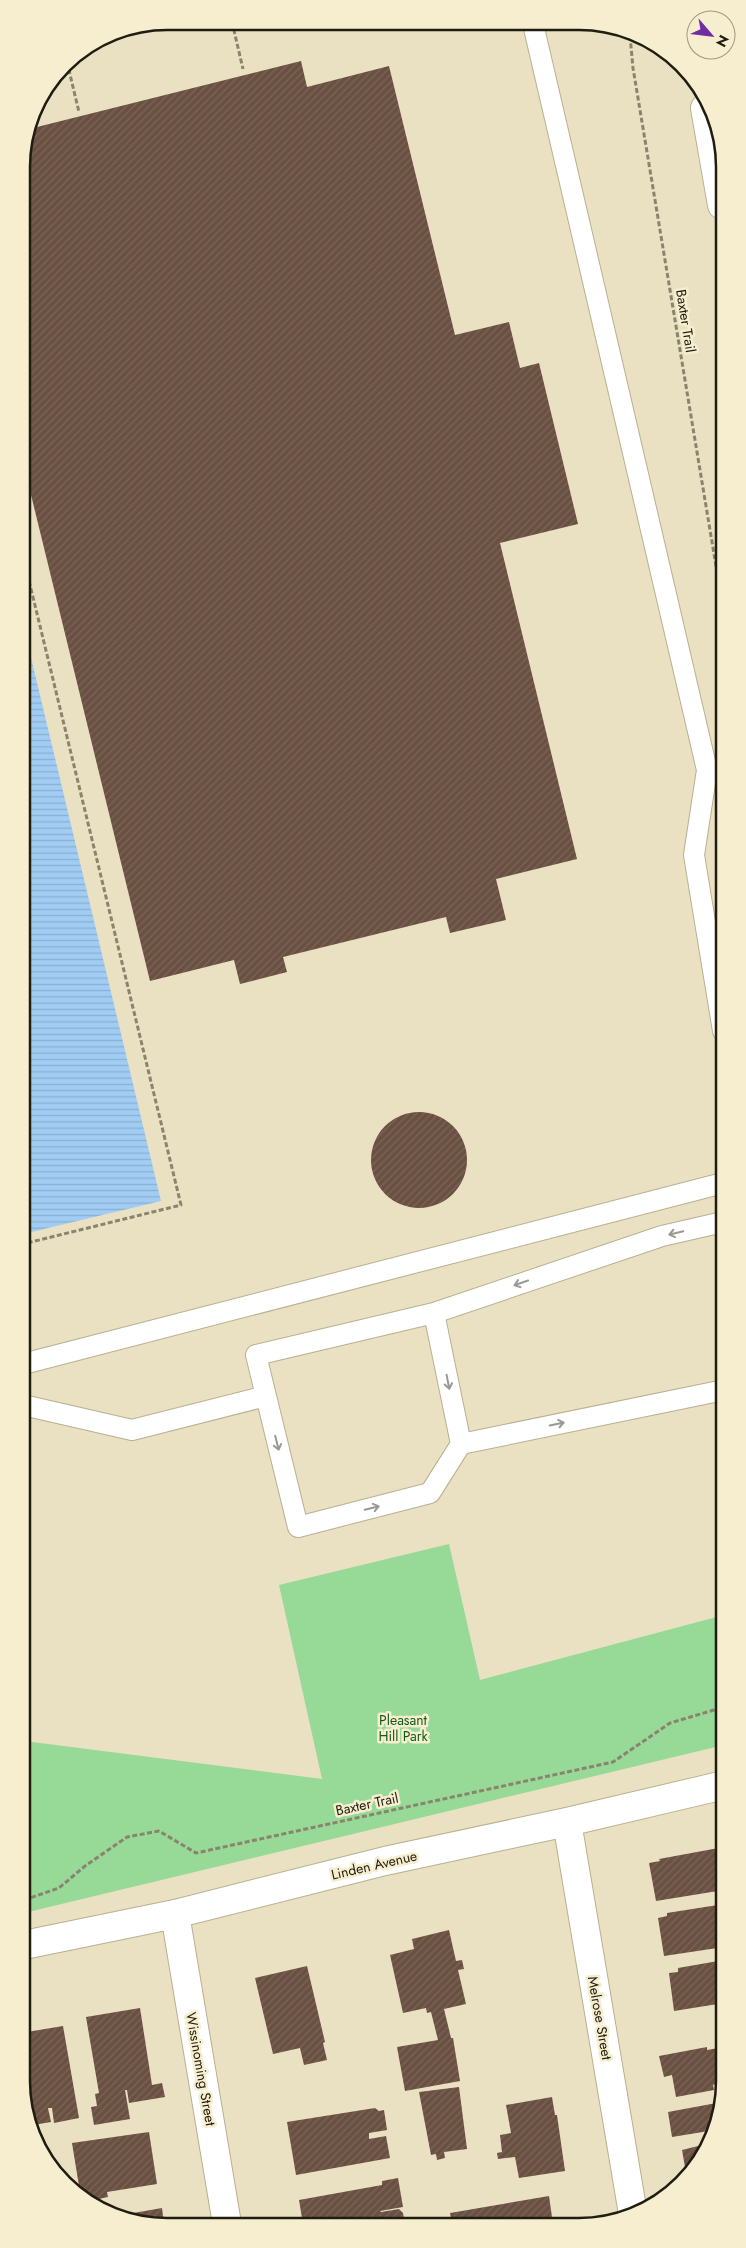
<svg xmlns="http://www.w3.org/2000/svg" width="746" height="2248" font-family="Jost,sans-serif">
<defs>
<pattern id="water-rules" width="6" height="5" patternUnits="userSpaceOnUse" patternTransform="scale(1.25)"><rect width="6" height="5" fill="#a1ccf3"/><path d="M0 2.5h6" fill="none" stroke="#8aafcf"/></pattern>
<pattern id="building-hatch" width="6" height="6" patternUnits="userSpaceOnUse" patternTransform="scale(1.25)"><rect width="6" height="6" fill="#6a5041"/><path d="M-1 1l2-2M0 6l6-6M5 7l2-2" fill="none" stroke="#7a6559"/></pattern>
</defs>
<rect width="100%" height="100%" fill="#e9e1c1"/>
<path fill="#97d997" d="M449 1544 480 1680 724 1615V1745L24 1913V1741L322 1779 279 1585Z"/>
<path fill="url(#water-rules)" d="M22 620 161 1201 23 1234Z"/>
<path fill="url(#building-hatch)" d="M301 61 307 87 389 66 455 335 509 322 520 368 539 363 578 524 500 543 577 859 496 879 506 920 450 933 446 917 283 957 287 972 240 984 234 960 150 981 22 458V157L29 129Z
M371 1160a48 48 0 1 1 96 0a48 48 0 1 1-96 0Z
M724 1847V1890L656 1901 649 1863 660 1861 659 1859Z
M724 1904V1947L664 1956 658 1918 667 1916V1913Z
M449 1930 456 1961 462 1960 464 1969 458 1970 466 2004 444 2009 451 2038H453L460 2081 405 2091 397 2047 438 2040 431 2012 427 2013 426 2008 403 2013 390 1955 414 1949 412 1939Z
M724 1960V2003L674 2011 669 1973 678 1972V1968Z
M307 1966 325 2042 323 2043 327 2060 304 2065 300 2048 273 2054 255 1978Z
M140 2008 152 2085 162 2083 165 2097 129 2103 127 2090H125L130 2119 94 2125 91 2107 97 2106 95 2094 99 2093 86 2017Z
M63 2026 79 2118 54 2123 52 2108H48L51 2122 33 2125 24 2110V2029H26L27 2032Z
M707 2047V2050L724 2047V2082L713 2085 714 2090 676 2097 672 2075 664 2077 659 2056Z
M459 2087 467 2149 444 2152 445 2158 437 2160 436 2154 431 2155 419 2092Z
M552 2097 555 2115H557L565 2171 519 2178 515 2157 498 2159 497 2153 502 2152 500 2135 511 2133 506 2105Z
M722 2102 715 2130 672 2137 668 2112Z
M375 2108 379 2111 384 2110 387 2130 369 2133V2139L386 2136 390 2158 296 2175 287 2122Z
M149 2132 157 2184 107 2192 108 2197 94 2200 89 2195 80 2192 72 2143Z
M710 2143 692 2172 686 2173 682 2150Z
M398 2178 403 2207 380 2211 381 2212 399 2209 403 2213 405 2224H303L299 2200 382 2185V2181Z
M549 2196 553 2224H452L450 2213Z
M162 2208 164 2224H139L122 2215Z"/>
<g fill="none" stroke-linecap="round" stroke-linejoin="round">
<defs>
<path id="service" d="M533 24 707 770 694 855 723 1031
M723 1222 662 1236 434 1313 461 1444 724 1390
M434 1313 256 1355 298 1527 430 1493 461 1444
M23 1364 723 1183
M23 1405 132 1430 266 1396"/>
<path id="minor" d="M567 1822 633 2214
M175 1914 227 2224
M24 1945 175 1914 385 1861 567 1822 724 1785"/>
<path id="secondary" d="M705 108 722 205"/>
</defs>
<use href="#service" stroke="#b8b092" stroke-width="22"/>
<use href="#minor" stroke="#b8b092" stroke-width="30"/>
<use href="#secondary" stroke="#b8b092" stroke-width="30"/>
<path stroke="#8a846e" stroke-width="3" stroke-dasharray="5 2.5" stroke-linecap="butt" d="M232 22 243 69
M630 36 633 68 723 608
M67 62 79 112
M22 552 181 1205 23 1244
M22 573 27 572
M24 1900 59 1888 85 1866 127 1837 159 1831 196 1853 613 1762 670 1723 724 1707"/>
<use href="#service" stroke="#fff" stroke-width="20"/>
<use href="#minor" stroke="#fff" stroke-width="28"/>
<use href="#secondary" stroke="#fff" stroke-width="28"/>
</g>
<defs><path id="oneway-shaft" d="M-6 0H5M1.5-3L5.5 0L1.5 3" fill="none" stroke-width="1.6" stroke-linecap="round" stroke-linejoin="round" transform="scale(1.25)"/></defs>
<g stroke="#9a9993">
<use href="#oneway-shaft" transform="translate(676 1233) rotate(167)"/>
<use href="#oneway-shaft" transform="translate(521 1283) rotate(161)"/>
<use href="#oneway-shaft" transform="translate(448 1382) rotate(79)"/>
<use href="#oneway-shaft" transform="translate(557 1424) rotate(-12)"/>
<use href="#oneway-shaft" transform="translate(277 1443) rotate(76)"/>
<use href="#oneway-shaft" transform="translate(372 1508) rotate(-14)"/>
</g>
<g text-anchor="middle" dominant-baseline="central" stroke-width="5" stroke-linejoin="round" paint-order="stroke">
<g font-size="14" fill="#1f1c10" stroke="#f6eece">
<text transform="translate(686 321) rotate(81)">Baxter Trail</text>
<text transform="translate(367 1804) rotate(-12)">Baxter Trail</text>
<text transform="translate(374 1865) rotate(-13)">Linden Avenue</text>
<text transform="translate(600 2018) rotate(80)">Melrose Street</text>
<text transform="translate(201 2069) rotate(80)">Wissinoming Street</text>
</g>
<g font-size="14" fill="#135b1b" stroke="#f6eece">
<text x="403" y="1720">Pleasant<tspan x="403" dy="16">Hill Park</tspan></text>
</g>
</g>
<path d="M0 0H746V2248H0ZM167 30H579A137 137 0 0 1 716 167V2081A137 137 0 0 1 579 2218H167A137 137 0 0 1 30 2081V167A137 137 0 0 1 167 30Z" fill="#f6eece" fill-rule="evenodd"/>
<path fill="none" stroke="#1f1c10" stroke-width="2.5" d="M167 30H579A137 137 0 0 1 716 167V2081A137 137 0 0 1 579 2218H167A137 137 0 0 1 30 2081V167A137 137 0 0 1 167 30Z"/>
<g transform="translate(711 35) rotate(118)"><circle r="24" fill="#f6eece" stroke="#a09a82"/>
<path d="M0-4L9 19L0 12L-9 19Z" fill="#712da2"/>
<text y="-8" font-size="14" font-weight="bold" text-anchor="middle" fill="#1f1c10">N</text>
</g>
</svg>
